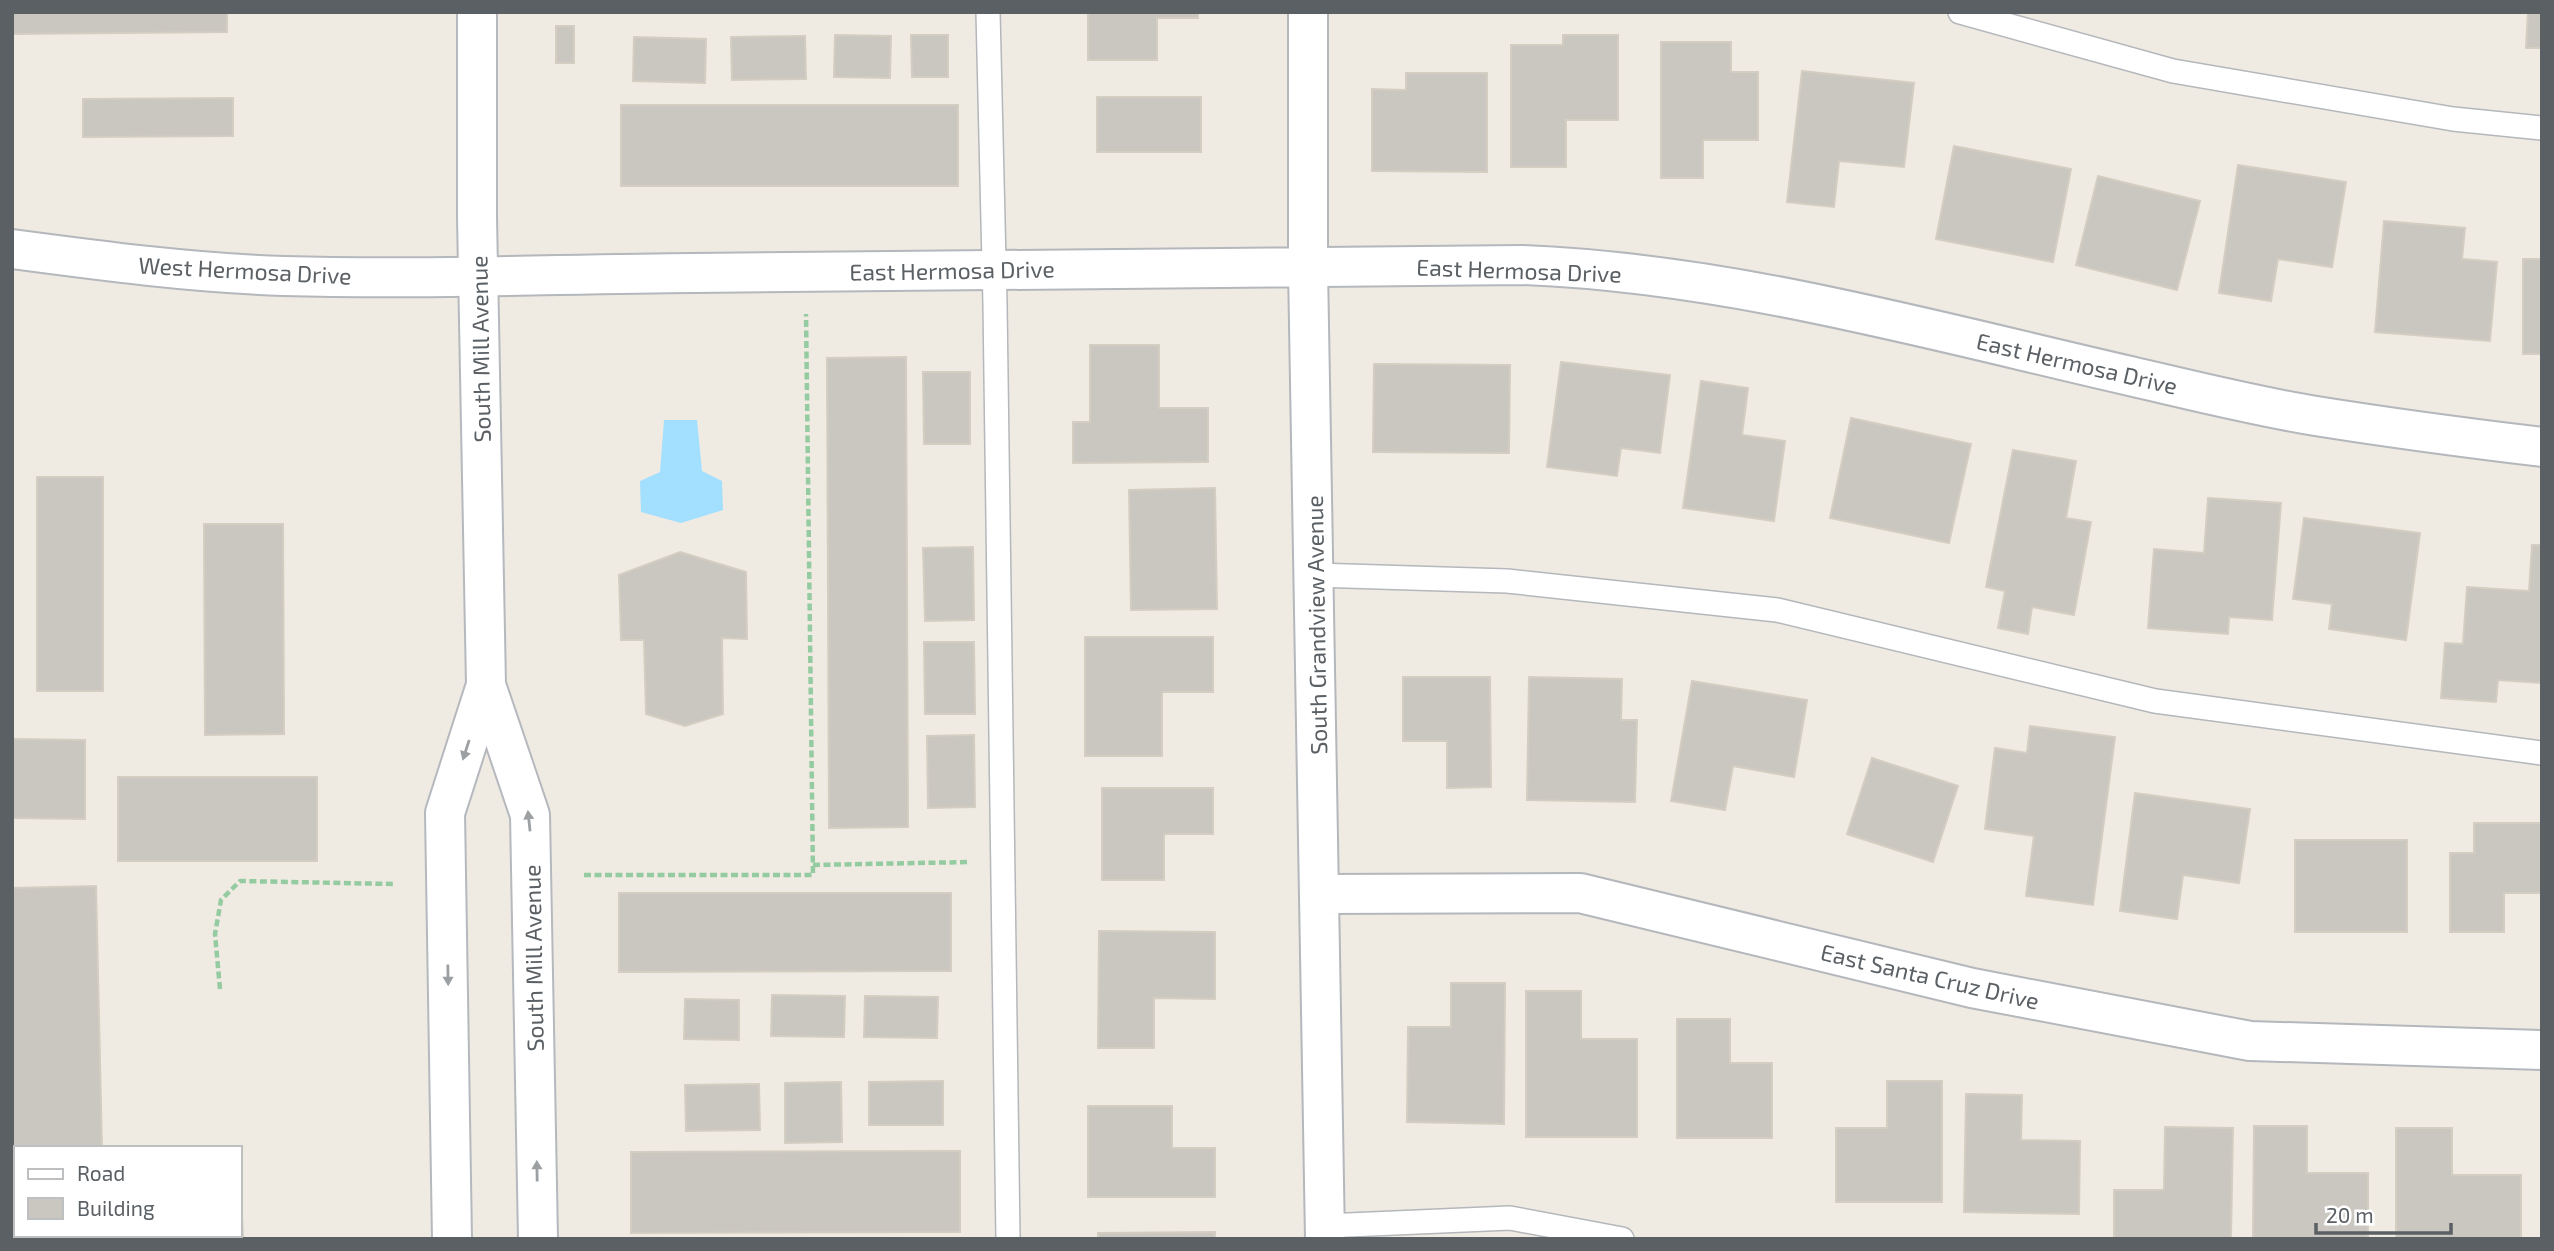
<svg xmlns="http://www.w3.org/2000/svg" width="2554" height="1251" font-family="'Exo 2',sans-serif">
<rect width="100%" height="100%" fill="#efebe3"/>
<path fill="#a3dfff" d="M664 420H697L702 471 722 481 723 510 681 523 641 512 640 481 660 472Z"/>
<path fill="#cac6c0" stroke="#d4cdc1" stroke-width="2" d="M12 12H227V32L12 34Z
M1088 12H1198V18H1157V60H1088Z
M2528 12H2542V48H2526Z
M556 26H574V63H556Z
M835 35 891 36 890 78 834 77Z
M911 35H948V77H912Z
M1563 35H1618V120H1566V167H1511V45H1563Z
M805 36 806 79 732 80 731 37Z
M634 37 706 39 705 83 633 81Z
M1661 42H1731V72H1758V140H1703V178H1661Z
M1802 71 1914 83 1904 167 1839 161 1834 207 1787 202Z
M1406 73H1487V172L1372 171V89L1406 90Z
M1097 97H1201V152H1097Z
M233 98V136L83 137V99Z
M621 105H958V186H621Z
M1954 146 2071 169 2053 262 1936 239Z
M2238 165 2346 182 2332 267 2278 259 2271 301 2219 293Z
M2098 176 2200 201 2177 290 2076 265Z
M2384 221 2465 228 2462 259 2497 262 2490 341 2375 332Z
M2523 259H2542V354H2523Z
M1090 345H1159V408H1208V462L1073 463V422H1090Z
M906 357 908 827 829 828 827 358Z
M1561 362 1670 375 1660 453 1621 448 1617 476 1547 467Z
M1374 364 1510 365 1509 453 1373 452Z
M923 372H970V444H924Z
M1701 381 1748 388 1742 435 1785 441 1774 521 1683 508Z
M1851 418 1971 444 1949 543 1830 518Z
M2013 450 2076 461 2066 518 2091 522 2074 615 2032 607 2028 634 1998 628 2005 591 1986 587Z
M37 477H103V691H37Z
M1215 488 1217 609 1131 610 1129 490Z
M2208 498 2281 503 2272 620 2229 617 2228 634 2148 628 2154 549 2204 553Z
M2304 518 2420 533 2406 640 2329 629 2332 604 2293 599Z
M204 524H283L284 734 205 735Z
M2532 545H2542V683L2498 680 2496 702 2441 698 2445 643 2463 644 2467 587 2529 591Z
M973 547 974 620 925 621 923 548Z
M680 552 746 572 747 639 722 638 723 714 685 726 646 714 644 640H621L619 575Z
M1085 637H1213V692H1162V756H1085Z
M924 642H974L975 714H925Z
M1403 677H1490L1491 787 1447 788V741H1403Z
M1529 677 1622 679 1621 720H1637L1635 802 1527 800Z
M1692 681 1807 700 1794 777 1733 766 1725 810 1671 801Z
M2030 726 2115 737 2093 905 2026 896 2034 836 1985 829 1995 748 2027 753Z
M974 735 975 807 928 808 927 736Z
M12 739 85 740V819L12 818Z
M1872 758 1958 786 1933 862 1847 834Z
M118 777H317V861H118Z
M1102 788H1213V834H1164V880H1102Z
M2135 793 2250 809 2239 883 2183 875 2177 919 2120 911Z
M2474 823H2542V893H2504V932H2450V853H2474Z
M2295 840H2407V932H2295Z
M96 886 102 1148H16V1151H12V888Z
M619 893H951V971L619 972Z
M1099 931 1215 932V999L1154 998V1048H1098Z
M1451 983H1505L1504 1124 1407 1122 1408 1027H1451Z
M1526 991H1581V1039H1637V1137H1526Z
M772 995 845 996 844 1037 771 1036Z
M865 996 938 997 937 1038 864 1037Z
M685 999 739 1000V1040L684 1039Z
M1677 1019H1730V1063H1772V1138H1677Z
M943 1081V1125H869V1082Z
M1887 1081H1942V1202H1836V1128H1887Z
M841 1082 842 1142 785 1143V1083Z
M759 1084 760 1130 686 1131 685 1085Z
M1966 1094 2022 1095 2021 1140 2080 1141 2079 1214 1964 1212Z
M1088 1106H1172V1148H1215V1197H1088Z
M2254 1126H2307V1173H2368V1239H2253Z
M2165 1127 2233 1128 2231 1239H2114V1190H2164Z
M2396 1128H2452V1175H2521V1239H2396Z
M960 1151V1232L631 1233V1152Z
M240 1171 243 1239H155V1235H240Z
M1215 1232V1239H1098V1233Z
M22 1235H89V1239H22Z"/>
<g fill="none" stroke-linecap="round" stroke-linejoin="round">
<defs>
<path id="service" d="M988 12 995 304 1008 1239
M1960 12 2173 71 2453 119 2542 128
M1315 575 1507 581 1777 610 2155 701 2542 753
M1325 1226 1510 1218 1622 1239"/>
<path id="minor" d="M1308 12V268L1325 1239
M12 249C102 261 193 273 284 276 421 280 558 274 694 273 970 271 1246 268 1522 265 1729 273 1929 330 2130 376 2191 390 2254 406 2316 416 2391 428 2467 438 2542 447
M1320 894 1580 893 1972 988 2250 1041 2542 1050"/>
<path id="secondary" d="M486 685 530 815 538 1239
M452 1239 445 813 486 685 477 217V12"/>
</defs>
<use href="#service" stroke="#b4b7bb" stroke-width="26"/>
<use href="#minor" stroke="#b4b7bb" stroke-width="42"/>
<use href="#secondary" stroke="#b5b9be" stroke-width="42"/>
<path stroke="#95cba0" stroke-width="4.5" stroke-dasharray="7 3.5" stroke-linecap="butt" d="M813 865 969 862
M584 875H813L806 314
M220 989 215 934 221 900 240 881 393 884"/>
<use href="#service" stroke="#fff" stroke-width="23"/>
<use href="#minor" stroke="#fff" stroke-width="38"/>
<use href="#secondary" stroke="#fff" stroke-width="38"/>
</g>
<defs><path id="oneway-solid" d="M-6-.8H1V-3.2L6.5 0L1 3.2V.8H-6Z" transform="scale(1.75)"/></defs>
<g fill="#9da0a3">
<use href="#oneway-solid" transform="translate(466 750) rotate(108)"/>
<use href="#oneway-solid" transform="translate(529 821) rotate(-96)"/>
<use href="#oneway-solid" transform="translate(448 975) rotate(89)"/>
<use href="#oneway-solid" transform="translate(537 1171) rotate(-91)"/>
</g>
<g text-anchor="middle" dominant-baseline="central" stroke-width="6" stroke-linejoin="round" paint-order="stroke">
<g font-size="23" fill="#5b6065" stroke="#fff">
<text transform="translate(245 270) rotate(3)">West Hermosa Drive</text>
<text transform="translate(952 270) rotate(-1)">East Hermosa Drive</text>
<text transform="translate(1519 270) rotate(2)">East Hermosa Drive</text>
<text transform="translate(480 349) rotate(-91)">South Mill Avenue</text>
<text transform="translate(2077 363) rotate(13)">East Hermosa Drive</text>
<text transform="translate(1316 625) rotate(-91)">South Grandview Avenue</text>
<text transform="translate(533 958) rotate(-91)">South Mill Avenue</text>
<text transform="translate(1930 976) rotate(13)">East Santa Cruz Drive</text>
</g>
</g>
<rect width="2554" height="1251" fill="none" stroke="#5b6065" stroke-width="28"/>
<rect x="14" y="1146" width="228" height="91" fill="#ffffff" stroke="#bdbfc1" stroke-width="2"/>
<rect x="28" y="1169" width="35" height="10" fill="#ffffff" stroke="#bdbfc1" stroke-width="2"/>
<text x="77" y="1181" font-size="21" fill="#5b6065">Road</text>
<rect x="28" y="1198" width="35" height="21" fill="#cac6c0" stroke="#bdbfc1" stroke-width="2"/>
<text x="77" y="1216" font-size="21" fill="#5b6065">Building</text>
<path d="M2316 1223v10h135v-10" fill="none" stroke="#5b6065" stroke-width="3.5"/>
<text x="2326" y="1223" font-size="21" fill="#5b6065" stroke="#ffffff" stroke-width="5" paint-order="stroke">20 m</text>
</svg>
